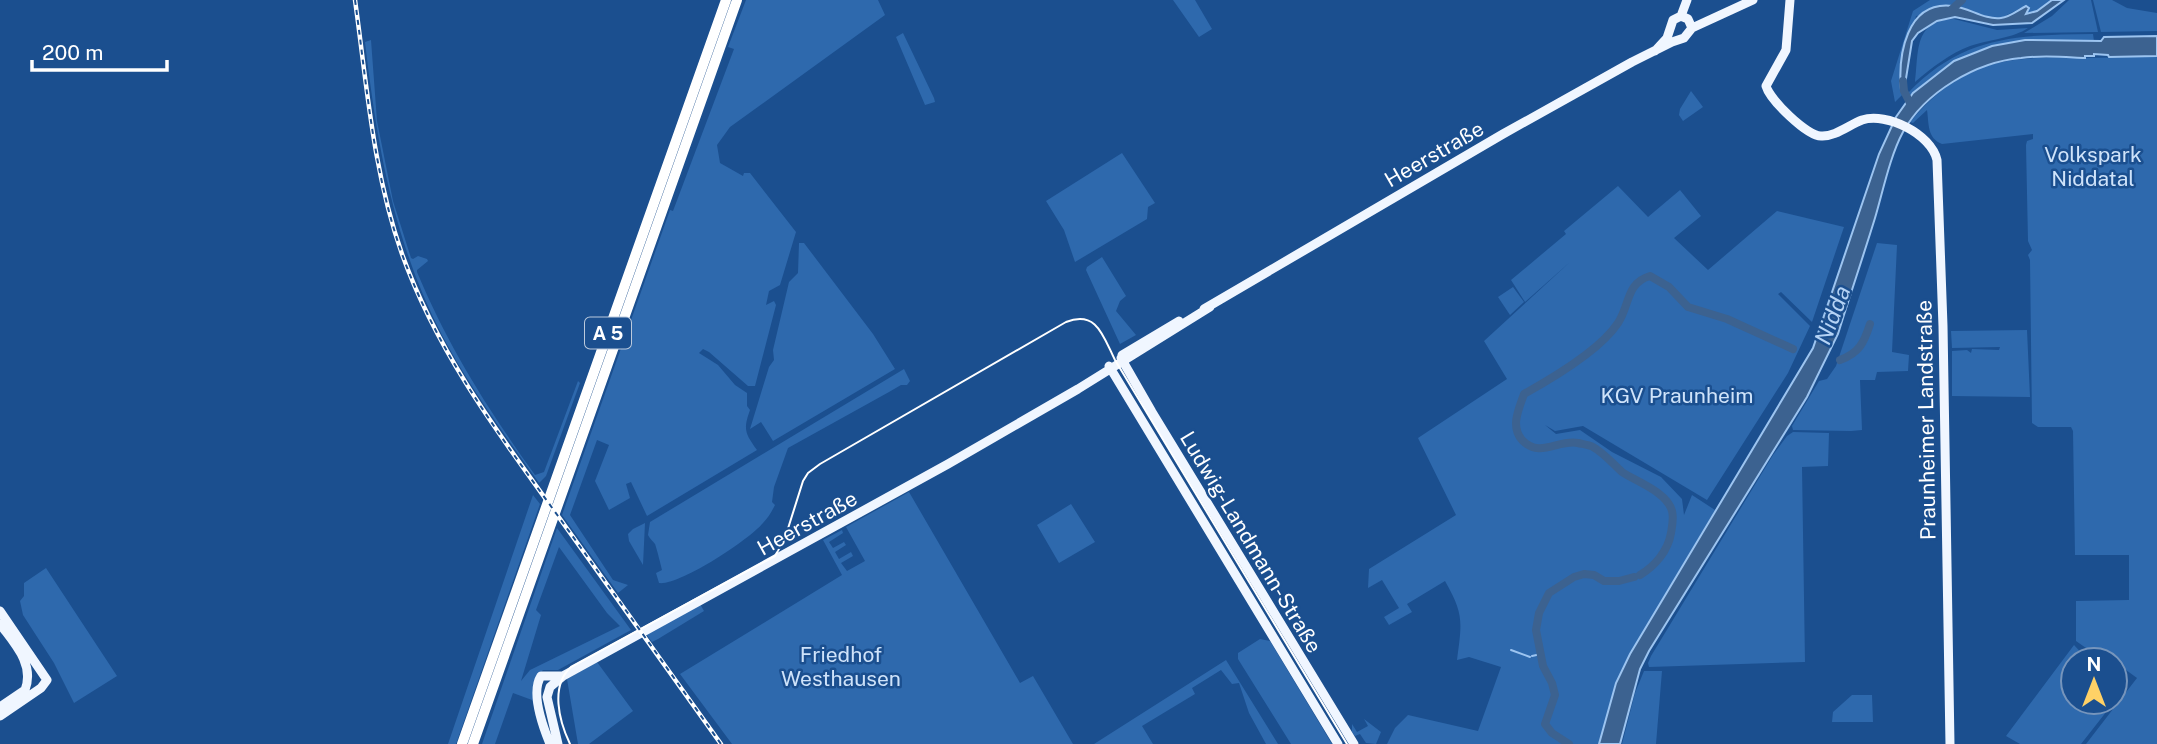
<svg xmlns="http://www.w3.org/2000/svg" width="2157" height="744" font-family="'Public Sans',sans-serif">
<rect width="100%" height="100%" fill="#1b4f8f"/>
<path fill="#2e69ad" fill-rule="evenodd" d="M746 0H878L885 15 730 127 717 145 720 163 743 176 744 173H750L796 232 780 285 769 291 766 305 774 301 776 305 755 386H748L709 352 703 349 699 353 718 365 735 385 747 393V406L750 410C743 430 745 433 757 450L647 516 631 482 626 484 630 498 609 510 595 481 609 445 597 440 570 515 613 580 628 585 618 593 562 515 670 210 673 211 734 49 728 47Z
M1173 0H1195L1212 29 1199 37Z
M1930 0H2052L2037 11 2026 14 2027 10 2023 7 2001 18H1988L1961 8 1916 16 1900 79 1901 91 1905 92 1895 102 1891 81 1913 11Z
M2069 0H2091L2098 32 2024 33 2052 16Z
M2093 0H2112L2127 8 2157 13V31L2101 32Z
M1954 19 1997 30 2028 28C2014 38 1987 40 1970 46 1951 53 1931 68 1915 82 1919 53 1913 20 1954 19Z
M903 33 934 98 935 102 925 105 896 37Z
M2093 34 2094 41C2035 40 1987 36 1937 73 1926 81 1917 89 1909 99L1908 93C1963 35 2019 35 2093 34Z
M371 40 377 121 393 201 411 258 413 259 418 256 427 259 428 261 417 270V272C449 348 487 408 535 475L544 472 578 381 580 383 546 476 539 483C505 435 470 388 442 335 394 243 377 145 365 42Z
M2157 56V744H2086L2137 678 2126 670 2115 668V660H2103L2076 641V601L2129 600V555H2075L2073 431 2071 427H2038L2032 423 2030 260 2028 255 2032 250 2028 241 2026 145 2027 141 2033 139V134L1942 144C1927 138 1929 124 1927 110L1913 123 1910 122C1961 62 2002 56 2077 58 2104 58 2130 57 2157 56Z
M1691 91 1703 107 1683 121 1679 115 1680 109Z
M1122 153 1155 203 1148 207 1147 219 1075 262 1064 230 1046 201Z
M1618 186 1648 217 1680 190 1701 216 1674 238 1708 270 1777 211 1844 227 1812 322 1781 292 1778 294 1810 326 1788 373 1707 500 1583 426 1555 431 1545 425 1556 434 1580 430 1612 452 1661 477 1682 499 1684 515 1692 495 1715 510 1630 654 1616 683 1599 744H1387L1395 728 1408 715 1478 731 1501 667 1469 657 1457 660C1462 622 1464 614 1445 581L1407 604 1412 612 1389 625 1384 617 1399 608 1382 580 1368 588 1369 569 1456 515 1418 438 1507 379 1484 341 1570 262 1525 302 1511 280 1566 234 1564 231Z
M799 243H804L873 334 895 369 773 441 761 422 750 429 769 367 774 360 773 350 789 282 798 273Z
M1877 243 1897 245 1892 352 1909 355 1908 371 1877 372 1875 380H1860L1862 430 1851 431 1793 430 1792 426 1819 381 1827 379 1836 366Z
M1102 257 1126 296 1120 301 1116 311 1136 335 1120 344 1086 270 1087 267Z
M1513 287 1524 302 1510 315 1498 297Z
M2027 330 2030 397 1952 396V351L1967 350 1971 353 1972 349 1999 350 2000 347 1952 348 1951 331Z
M904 369 910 381 907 385H901L889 392 788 448 774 487 772 502 775 505C772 511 768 518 763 523 749 540 679 586 659 583L656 573 662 570C662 569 656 546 655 544 653 541 650 539 648 535L650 522Z
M1793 432 1829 433 1828 466 1802 467 1805 662 1649 667 1648 663 1651 656 1773 455 1787 436Z
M909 492 1020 683 1033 676 1073 744H732L680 674 842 575 823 540 842 530 843 533 829 542 833 548 844 542 846 545 835 552 839 559 851 552 853 556 841 563 847 571 865 561 846 527Z
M533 495 540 504 456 744H448Z
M1071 504 1095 542 1059 563 1037 525Z
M645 523 643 565 629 541 628 534 633 529Z
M557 528 631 630 558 670H543L537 676 546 744 532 700 513 693 495 744H482ZM559 547 607 613 620 626 530 670 521 681 541 615 536 610Z
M46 568 117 676 74 703 54 663 23 615 20 601 24 596V583Z
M700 604 704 611 658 639 652 642 646 634Z
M1260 639 1270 641 1332 744H1291L1238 659V653Z
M2074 645 2088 660H2073V702H2114L2081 744H2020L2006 736Z
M1226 660 1278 744H1266L1249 713 1239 683 1232 684 1221 670 1192 688 1195 694 1142 726 1153 744H1094Z
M597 662 633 711 589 744H578L567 679Z
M1644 671H1662L1656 744H1622L1635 693Z
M1852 695H1872L1873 722H1832L1833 712Z
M1364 719 1381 732 1376 744 1366 743 1360 734 1355 736 1352 732V724L1357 732 1368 726Z"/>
<path fill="#3c6290" stroke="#9cc4f0" stroke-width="2" d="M2052 0H2064L2032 23 1993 25 1955 17 1937 21 1918 33 1912 41 1904 91 1901 90C1898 56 1906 0 1953 6 1970 8 1984 20 2001 18 2010 17 2018 10 2026 6L2029 8 2026 14 2037 11Z
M2157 36V56L2109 57 2108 55 2094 54V56H2085V58C2063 57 2042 55 2021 58 1976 62 1925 92 1903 132 1890 156 1883 191 1875 218 1863 257 1850 295 1838 334L1807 397 1649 651 1640 669 1620 744H1599L1616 683 1630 654 1813 348 1879 154 1896 117 1913 93 1954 61 1992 46 2025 40 2101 41 2104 37Z"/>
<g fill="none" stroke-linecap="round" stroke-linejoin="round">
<path stroke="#9cc4f0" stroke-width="2" d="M1511 650 1530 657
M1532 656 1541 654"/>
<path stroke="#3c6290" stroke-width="8" d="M1949 12 1962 0
M1903 81 1904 91 1912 107
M1840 360C1859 353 1864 343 1870 324
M1640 575C1655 566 1668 551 1671 533 1672 527 1674 518 1672 511 1667 492 1637 482 1622 472 1613 464 1604 453 1593 447 1590 445 1582 444 1578 443 1558 439 1540 459 1522 440 1510 426 1519 409 1524 394 1551 379 1601 349 1618 323 1630 305 1626 283 1650 276L1669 287 1688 307 1727 319 1793 349
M1569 744 1552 733 1545 724 1555 695 1552 683 1543 666 1536 630 1539 613 1549 593 1574 577 1584 574 1594 575 1604 581H1619L1634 577"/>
<path stroke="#f0f6ff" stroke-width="9" d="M1790 0 1786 50 1766 86C1770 100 1807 136 1821 136 1835 137 1849 125 1862 120 1887 112 1931 134 1937 160L1943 326 1950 744
M1681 16 1687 0
M1692 28 1753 0
M1204 309 1503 134 1632 62 1672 42 1684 38 1692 28 1688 19 1681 16 1673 20 1667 38 1655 51
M1122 355 1179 321
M1121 358 1152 412 1354 744
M1109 366 1338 744
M0 611 47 680 41 688 0 716
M0 624C14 643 35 664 25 690L0 707
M550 744C543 727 530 693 541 676H563
M558 744 547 697 550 687 563 676 948 464 1078 389 1210 307"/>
<path stroke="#fff" stroke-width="10" d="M462 744 726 0
M473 744 737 0"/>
<path stroke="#fff" stroke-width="2" d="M570 744C559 721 550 686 571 667L775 556 785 538 803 481 808 473 820 464 1066 322C1097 310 1103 336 1115 360L1347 744"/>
<defs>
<path id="rail" d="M355 0C367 86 373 172 402 254 437 352 498 433 558 516 613 592 667 668 721 744"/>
</defs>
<use href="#rail" stroke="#fff" stroke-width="4.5"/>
<use href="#rail" stroke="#1b4f8f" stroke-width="2" stroke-dasharray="5" stroke-linecap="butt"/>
</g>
<g text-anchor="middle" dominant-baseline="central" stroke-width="5" stroke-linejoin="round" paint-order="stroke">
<rect fill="#1b4f8f" stroke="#bbcadd" stroke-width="2" x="585" y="317.5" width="46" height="31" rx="5"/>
<g font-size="19" font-weight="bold" fill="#fff">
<text x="608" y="333">A 5</text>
</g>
<g font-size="21" fill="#fff" stroke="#1b4f8f">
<text transform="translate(1434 154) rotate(-30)">Heerstraße</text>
<text transform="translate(1926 420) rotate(-91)">Praunheimer Landstraße</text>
<text transform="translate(807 523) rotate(-29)">Heerstraße</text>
<text transform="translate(1251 542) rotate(59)">Ludwig-Landmann-Straße</text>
</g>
<g font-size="21" fill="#cfe3fa" stroke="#1b4f8f">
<text x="2093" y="154">Volkspark<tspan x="2093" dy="24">Niddatal</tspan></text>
<text x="1677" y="395">KGV Praunheim</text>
<text x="841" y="654">Friedhof<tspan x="841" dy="24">Westhausen</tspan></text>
</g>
<g font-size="23" font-style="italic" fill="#b5d3f5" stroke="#1b4f8f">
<text transform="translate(1832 315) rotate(-69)">Nidda</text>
</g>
</g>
<g transform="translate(2094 681)"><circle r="33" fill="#1b4f8f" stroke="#7695bc" stroke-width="2"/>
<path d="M0-5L12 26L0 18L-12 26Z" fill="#ffd166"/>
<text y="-10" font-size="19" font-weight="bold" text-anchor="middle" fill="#ffffff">N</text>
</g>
<path d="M32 60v10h135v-10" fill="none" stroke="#ffffff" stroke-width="3.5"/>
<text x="42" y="60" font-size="21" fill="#ffffff" stroke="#1b4f8f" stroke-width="5" paint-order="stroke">200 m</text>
</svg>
